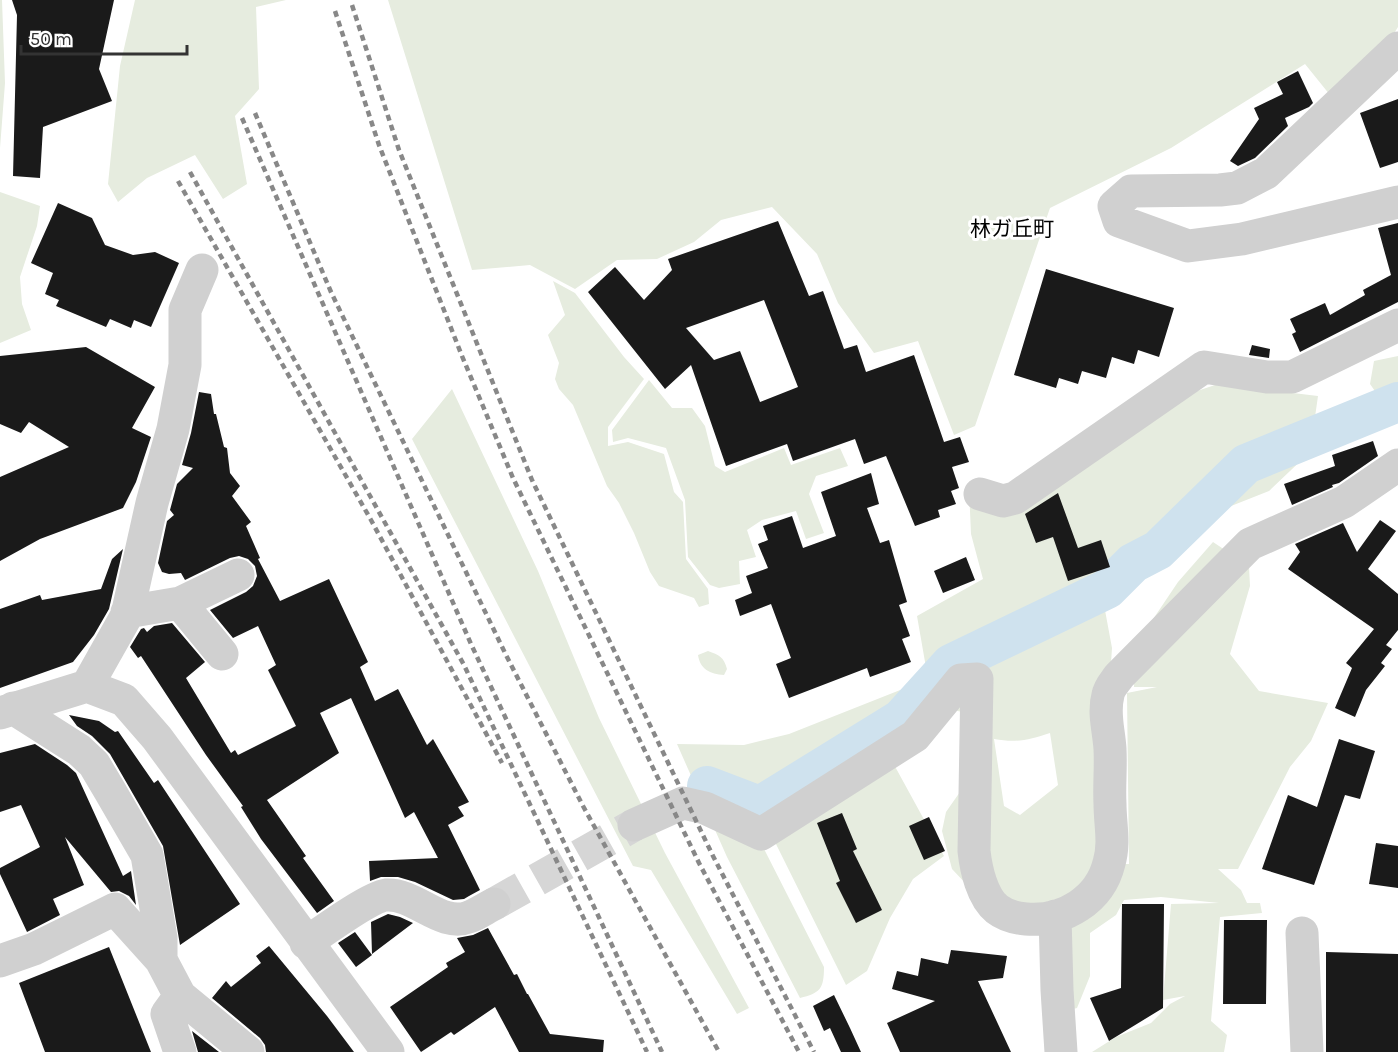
<svg xmlns="http://www.w3.org/2000/svg" width="1398" height="1052" font-family="Karla,'Noto Sans JP',sans-serif">
<rect width="100%" height="100%" fill="#fff"/>
<path fill="#e6ecdf" fill-rule="evenodd" d="M0 0H2L5 83 0 148Z
M135 0H286L256 7 259 89 235 116 247 184 223 199 195 155 147 178 118 202 108 184 120 66Z
M388 0H1398V27L1383 51 1330 95 1305 64 1171 148 1050 208 975 426 954 435 918 341 874 353 838 303 817 254 772 207 721 220 694 242 657 259 617 260 575 289 530 265 472 270Z
M0 192 40 206 37 226 20 277 22 304 31 330 0 343Z
M553 281 575 293 624 357 644 379 608 427V446L628 442 664 454 674 492 683 502 686 559 708 589 709 604 699 607 694 598 659 586 650 572 634 533 619 503 607 486 573 405 559 389 555 379 559 363 548 335 565 315Z
M1398 356V417L1391 414 1370 384 1374 361Z
M649 380 672 408H692L705 426 715 466 725 472 784 448 791 465 840 448 848 466 816 476 809 494 824 533 806 539 796 511 762 520 747 530 756 557 739 561 740 584 719 588 710 585 688 557 685 500 666 448 628 438 613 442 612 430Z
M1218 384 1318 396 1310 452 1269 491 1221 510 1199 534 1161 549 1131 558 1133 563 1042 616 1013 642 1029 632 1102 594 1112 648 1099 841 1091 870 1071 896 1037 911 968 886 952 869 942 831 946 812 976 769 968 713 947 709 759 839 824 967C824 989 820 993 800 998L727 857 677 744 744 745 789 734 928 679 917 616 983 579 971 534 969 488 1000 500 1185 395ZM1050 733 1058 785 1020 815 1004 806 994 739C1016 743 1029 740 1050 733Z
M452 389 538 571 599 718 665 853 749 1008 737 1014 651 870 633 866 412 439Z
M1213 542 1249 566 1250 586 1230 654 1259 691 1328 703 1311 741 1290 767 1238 869H1218L1241 890 1247 903H1260L1262 913 1220 917 1211 1021 1227 1035 1224 1052H1092L1116 1037 1151 1023 1170 1004 1185 996 1163 1000 1171 904 1219 903 1161 897 1124 900 1116 915 1090 933V976L1077 1008 1066 1011 1065 919 1122 864H1129L1127 693 1157 687H1134L1135 646 1178 582Z
M708 651C719 655 724 657 727 669L724 675C710 674 700 669 698 655Z
M892 761 944 856 913 879 890 918 867 971 846 985 772 836Z"/>
<g fill="none" stroke-linecap="round" stroke-linejoin="round">
<path stroke="#cfe2ee" stroke-width="40" d="M707 786 760 806 901 719 951 664 1107 589 1133 563 1158 550 1246 464 1398 402"/>
</g>
<path fill="#1a1a1a" fill-rule="evenodd" d="M12 0H114L99 69 112 101 43 127 40 178 13 176 17 15Z
M1298 71 1313 103 1309 107 1285 118 1288 126 1255 158 1238 166 1230 161 1259 119 1254 108 1283 94 1277 82Z
M1398 99V162L1380 168 1360 113Z
M58 203 92 218 105 245 133 255 155 252 179 263 151 327 134 320 131 328 110 319 106 327 56 306 59 300 45 294 53 273 31 263Z
M778 221 809 296 823 291 844 349 857 345 866 372 914 355 944 442 960 437 969 462 952 467 959 488 951 491 956 504 938 510 940 517 915 526 886 456 864 464 855 439 793 461 787 444 726 466 691 365 665 389 588 292 615 267 644 300 672 270 668 259ZM764 300 798 387 760 402 740 351 714 360 686 328Z
M1398 223V302L1300 352 1292 334 1296 332 1290 319 1325 303 1330 315 1365 295 1363 290 1391 275 1378 228Z
M1046 269 1174 308 1159 357 1138 350 1134 364 1112 357 1106 378 1082 371 1078 384 1059 378 1056 388 1014 375Z
M1252 345 1270 349 1269 358 1249 355Z
M86 347 155 387 132 428 151 437 136 482 123 508 40 539 0 561V477L69 447 29 422 21 433 0 424V356Z
M199 392 211 394 214 414H216L224 447 227 448 230 473 240 486 232 496 251 522 246 526 260 558 258 559 280 601 329 579 368 662 360 667 375 701 398 689 427 745 433 739 469 802 458 807 464 816 448 825 480 890 469 896 464 899 453 900 415 882 398 877H381L370 881 369 861 438 858 414 812 405 818 351 698 320 713 339 753 267 800 306 856 303 858 334 901 317 913 261 839 241 807 243 806 206 755 141 656 138 658 130 647 141 629 144 628 147 632 154 626 172 623 205 662 186 678 231 753 235 750 238 755 296 726 268 670 276 665 258 626 233 638 210 610 246 592 253 586 257 576 255 566 248 559 239 556 230 558 185 580 181 573 169 574 162 572 158 563 167 521 174 515 170 510 177 484 193 468 182 465 191 433Z
M1373 441 1378 456 1339 483 1332 485 1333 487 1292 505 1284 484 1335 466 1332 455Z
M871 473 879 504 867 508 880 543 889 540 907 602 899 605 910 636 902 639 911 662 870 677 867 668 789 698 776 664 791 658 771 604 740 616 735 600 752 593 746 576 768 568 758 544 768 540 763 526 792 516 803 548 836 536 821 492Z
M1058 493 1078 548 1101 540 1110 567 1068 581 1053 537 1036 543 1025 514Z
M1380 520 1396 531 1368 569 1398 594V630L1386 645 1392 649 1381 663 1385 666 1366 690 1355 717 1335 708 1352 668 1346 663 1374 629 1288 569 1300 552 1295 544 1343 523 1357 552Z
M123 549 109 609 94 635 73 662 0 688V609L40 595 42 600 101 589 112 559Z
M966 557 975 580 943 593 934 571Z
M69 715 99 721 115 732 118 731 154 783 158 780 240 904 180 945 163 846 110 754 92 736 77 726Z
M1339 739 1375 751 1360 799 1345 795 1314 885 1262 869 1288 795 1317 807Z
M35 744 67 765 76 773 123 876 131 871 136 905 129 896 119 891 111 892 65 837 84 885 53 899 60 915 27 932 0 874V868L40 847 21 805 0 812V753Z
M842 813 857 849 853 851 882 910 856 923 836 883 840 881 817 823Z
M929 817 945 851 924 860 909 826Z
M1376 843 1398 846V888L1369 884Z
M1122 904H1164L1163 1008 1109 1041 1090 998 1121 988Z
M388 914 400 917 413 923 372 954 371 922Z
M1224 920H1267L1266 1004H1223Z
M488 928 514 975 517 974 527 994H528L550 1034 604 1040 603 1052H519L495 1007 454 1035 451 1032 421 1052 390 1007 448 967 446 963 465 952 457 938 473 935Z
M355 932 372 955 356 967 338 943Z
M269 946 327 1016 354 1052H266L265 1045 260 1038 212 998 226 981 231 987 261 963 256 956Z
M109 947 151 1052H45L19 983Z
M951 950 1007 956 1003 978 978 981 1011 1052H900L887 1023 935 1001 892 989 897 971 918 976 921 958 948 964Z
M1326 952 1398 954V1052H1326Z
M834 995 850 1028 861 1052H841L830 1028 824 1031 813 1006Z
M192 1031 219 1052H198Z"/>
<g fill="none" stroke-linecap="round" stroke-linejoin="round">
<path stroke="#d6d6d6" stroke-width="33" stroke-dasharray="33 16" stroke-linecap="butt" d="M494 904 634 825"/>
<path stroke="#d0d0d0" stroke-width="33" d="M1398 48 1266 173 1237 188 1220 190 1131 191 1114 206 1119 221 1188 246 1242 239 1398 202
M980 494 1003 501 1015 498 1204 367 1267 377H1292L1398 325
M180 603 238 575
M127 612 180 603 222 654
M87 686 127 615 152 503 173 429 185 365V310L202 270
M13 708 79 750 94 764 110 791 147 855 161 938V960
M0 713 87 686 124 700 157 738 388 1052
M634 825 683 803 705 808 761 834 915 736 961 680 977 679 974 851C976 869 982 897 997 909 1006 916 1015 918 1026 919 1064 922 1100 900 1109 863 1115 843 1110 824 1110 804 1109 786 1111 768 1110 749 1109 731 1103 713 1108 695 1109 688 1115 682 1119 676L1250 544 1344 502 1398 465
M1055 916 1057 990 1061 1052
M1302 933 1307 1052
M306 943C322 932 370 897 386 895 415 893 441 928 469 917 477 914 486 908 494 904
M0 961 34 949 115 909 161 960 180 996 167 1014 180 1052
M180 996 248 1052"/>
<path stroke="#888" stroke-width="4.5" stroke-dasharray="6 4.5" stroke-linecap="butt" d="M352 5 399 150 532 480 713 856 814 1052
M335 11 379 145 462 356 513 478 699 863 799 1052
M255 113 331 292 506 655 583 806 719 1052
M242 118 471 644 662 1052
M190 172 464 665 647 1052
M178 181 371 520 502 763"/>
</g>
<g text-anchor="middle" dominant-baseline="central" stroke-width="6" stroke-linejoin="round" paint-order="stroke">
<g font-size="21" fill="#000" stroke="#fff">
<text x="1012" y="229">林ガ丘町</text>
</g>
</g>
<path d="M21 45v9h166v-9" fill="none" stroke="#333333" stroke-width="3"/>
<text x="30" y="45" font-size="18" fill="#333333" stroke="#ffffff" stroke-width="4.5" paint-order="stroke">50 m</text>
</svg>
